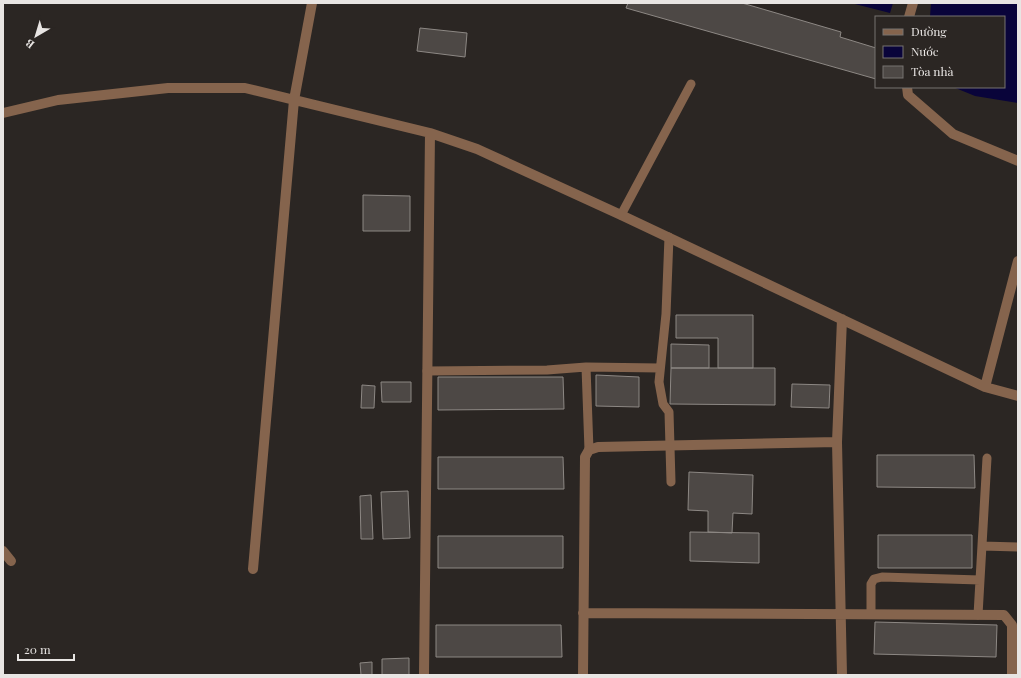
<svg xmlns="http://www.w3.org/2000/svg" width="1021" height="678" font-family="'Playfair Display',serif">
<rect width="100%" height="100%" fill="#2b2623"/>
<path fill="#09043a" d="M851 3H893L890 13Z
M931 3H1018V103L975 96 953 87H1004V17H930Z"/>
<path fill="#4d4845" stroke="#8d8884" d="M628 3H742L841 32 840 37 876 48V79L626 8Z
M420 28 467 33 465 57 417 51Z
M363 195 410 196V231H363Z
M676 315H753V368H718V338H676Z
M671 344 709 345V368H671Z
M671 368H775V405L670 404Z
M596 375 639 377V407L596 406Z
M438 377H563L564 409 438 410Z
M381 382H411V402H382Z
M792 384 830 385 829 408 791 407Z
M362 385 375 386 374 408H361Z
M877 455H974L975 488 877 487Z
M438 457H563L564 489H438Z
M689 472 753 475 752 514 733 513 732 533 708 532V511L688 510Z
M408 491 410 538 383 539 381 492Z
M371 495 373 539H361L360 496Z
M690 532 759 533V563L690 561Z
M878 535H972V568H878Z
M438 536H563V568H438Z
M875 622 997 625 996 657 874 654Z
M436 625H561L562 657H436Z
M409 658V675H382V659Z
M372 662V675H361L360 663Z"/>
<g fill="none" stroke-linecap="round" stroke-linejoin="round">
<path stroke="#85644d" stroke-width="9" d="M621 215 691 84
M669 237 666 314 659 382 663 404 669 412 671 482
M586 367 660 368
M427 371 547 370 586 367 589 450
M982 546 1018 547
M871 613V584L874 579 882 577 980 580
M978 615 987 458"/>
<path stroke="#85644d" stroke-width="10" d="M909 17 913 3
M907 87 908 95 953 134 1018 161
M3 113 58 100 168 88H245L430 133 477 149 621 215 985 387 1018 396
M842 319 837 442 842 675
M985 387 1018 261
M3 551 11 561
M253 569 294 100 312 3
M583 613 1004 615 1012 625V675
M424 675 430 133
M583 675 585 457 589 450 598 447 837 442"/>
</g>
<rect width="1021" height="678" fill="none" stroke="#e8e5e3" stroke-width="8"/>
<rect x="875" y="16" width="130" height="72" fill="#2b2623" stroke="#777270"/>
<rect x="883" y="29" width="20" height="6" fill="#85644d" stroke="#777270"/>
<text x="911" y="36" font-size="12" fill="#e8e5e3">Đường</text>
<rect x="883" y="46" width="20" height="12" fill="#09043a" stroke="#777270"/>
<text x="911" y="56" font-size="12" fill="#e8e5e3">Nước</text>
<rect x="883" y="66" width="20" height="12" fill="#4d4845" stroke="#777270"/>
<text x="911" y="76" font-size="12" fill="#e8e5e3">Tòa nhà</text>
<g transform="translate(36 36) rotate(218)" stroke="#2b2623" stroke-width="3" paint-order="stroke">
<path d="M0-3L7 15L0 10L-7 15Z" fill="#e8e5e3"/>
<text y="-6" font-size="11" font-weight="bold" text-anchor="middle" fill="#e8e5e3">B</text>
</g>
<path d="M18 654v6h56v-6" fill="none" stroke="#e8e5e3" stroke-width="2"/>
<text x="24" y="654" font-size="12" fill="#e8e5e3" stroke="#2b2623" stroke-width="3" paint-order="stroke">20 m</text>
</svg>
